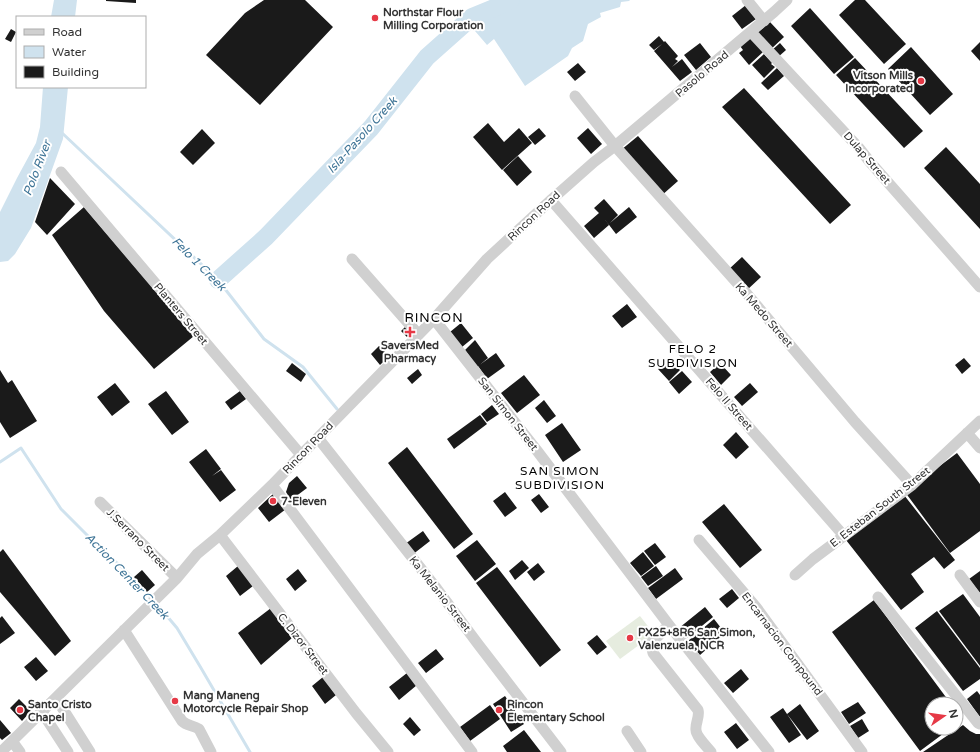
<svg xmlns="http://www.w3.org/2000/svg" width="980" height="752" font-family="'Varela Round',sans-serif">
<rect width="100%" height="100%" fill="#fff"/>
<path fill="#e6ecdf" d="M640 616 654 634 620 659 606 641Z"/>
<path fill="#cfe2ee" d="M54 0H77L75 17H51Z
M491 0H630L629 1 621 2 620 7 600 13 601 17 588 24 583 41 572 48 568 56 525 86 494 39 487 45 469 24 465 23 464 18 475 8Z
M43 87H68L63 139 31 228 15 254 8 261 0 262V212L17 178 36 143 40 127Z"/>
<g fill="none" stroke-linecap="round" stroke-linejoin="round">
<path stroke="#cfe2ee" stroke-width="3" d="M61 132 218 280 264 339 303 367 337 409
M0 462 21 448 61 509 97 545 126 571 152 599
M156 603 177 628 201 668 250 752"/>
<path stroke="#cfe2ee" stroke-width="18" d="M218 280 266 237 371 128 427 57 472 17 499 6 511 0"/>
</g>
<path fill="#1a1a1a" d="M106 0H136V3L106 1Z
M264 0H305L333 27 260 105 206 55 245 13Z
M855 0H865L906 44 884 64 839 15Z
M746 5 756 19 742 29 732 16Z
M810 8 854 57 834 74 791 26Z
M770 22 784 37 770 50 756 34Z
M11 29 16 32 11 42 5 39Z
M659 36 664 42 665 41 678 56 675 59 678 61 672 67 682 59 692 72 680 81 654 51 662 44 654 50 649 45Z
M750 37 763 52 749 65 739 53 743 50 740 46Z
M980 42V61L971 51Z
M700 43 711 57 696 70 684 55Z
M780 43 786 50 777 58 771 51Z
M911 47 953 94 930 115 888 69Z
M764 54 772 63 771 64 775 67 764 78 752 65Z
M855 58 923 131 904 148 836 75Z
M578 63 586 72 575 81 567 72Z
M777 68 784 76 768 90 761 83Z
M744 88 851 205 830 224 722 107Z
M488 123 504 142 519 128 532 143 502 170 473 137Z
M539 128 546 136 535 145 528 137Z
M588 128 602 144 591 154 577 138Z
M202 129 215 143 193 165 180 152Z
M638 136 678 181 661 196 621 150Z
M946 147 980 184V229L924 168Z
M518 156 532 172 517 186 503 170Z
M50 178 75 204 47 235 35 222Z
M604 199 618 215 610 223 629 207 637 217 616 234 603 217 609 225 594 238 584 226 599 213 594 208Z
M84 207 194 336 154 369 104 311 52 235Z
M742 257 761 277 747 290 728 270Z
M627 304 637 317 622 328 612 316Z
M461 323 473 338 462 347 450 332Z
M407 325 413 332 407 337 401 331Z
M475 340 488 358 477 367 465 350Z
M379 346 389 356 380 365 371 354Z
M496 353 505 366 487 379 478 366Z
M964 358 971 366 962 374 955 365Z
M669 359 680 370 669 381 658 369Z
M292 363 306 374 301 382 286 371Z
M720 363 731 375 721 385 710 372Z
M418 369 422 375 412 384 407 378Z
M0 370 8 383 12 380 37 421 10 438 0 422Z
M682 371 692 382 679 394 669 382Z
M524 375 540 395 517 413 501 393Z
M115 383 130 402 112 416 97 397Z
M750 383 758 392 742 406 734 397Z
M166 391 189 422 172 435 148 404Z
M240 391 246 399 231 410 225 402Z
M544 400 556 416 547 423 535 408Z
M492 405 499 414 487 422 481 414Z
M480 415 487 424 454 449 447 439Z
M562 423 581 450 563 462 545 435Z
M736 432 749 447 736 459 723 445Z
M407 447 473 534 454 549 388 463Z
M206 449 221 469 212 476 221 470 236 490 220 502 189 462Z
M957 453 980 484V531L950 553 905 492Z
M297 476 307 488 291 500 286 492 289 483Z
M505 492 517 508 505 517 493 501Z
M274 493 286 509 269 522 258 508Z
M539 494 549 507 541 513 531 500Z
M904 495 955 560 944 569 934 557 911 574 924 592 901 610 846 540Z
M724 504 762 550 740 568 702 522Z
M423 531 430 541 412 555 405 544Z
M477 540 496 564 475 581 456 556Z
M655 543 666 557 655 565 644 551Z
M3 549 71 641 55 656 0 592V552Z
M643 552 654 566 641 576 630 563Z
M522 560 529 568 515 580 509 571Z
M538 563 545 572 534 581 527 572Z
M238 566 253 586 240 596 226 576Z
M656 566 663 576 648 586 641 577Z
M497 567 561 650 540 667 476 583Z
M675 568 683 579 656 599 648 588Z
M298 569 307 581 295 591 286 579Z
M142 570 155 585 147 592 134 577Z
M980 571V593L969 579Z
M732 589 739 598 727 608 719 599Z
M963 594 980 617V666L939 611Z
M874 600 951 704H932V728H951L920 751 832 632Z
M705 607 713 617 687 638 679 628Z
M271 608 292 638 261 665 238 633Z
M937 611 980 668V679L963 691 915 628Z
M2 616 15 633 0 644V618Z
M714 619 725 633 700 655 688 641Z
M597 635 607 647 597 655 587 643Z
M436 649 444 659 426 673 418 663Z
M36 657 48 671 36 681 24 667Z
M741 669 749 679 733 693 724 683Z
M407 673 417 685 399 700 389 687Z
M323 677 336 695 325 704 312 686Z
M977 691 980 695V717L967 699Z
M505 696 524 724 511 732 493 704Z
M19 699 31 711 22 721 10 708Z
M858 702 866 713 849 724 841 712Z
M800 704 819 731 807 740 787 714Z
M490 705 500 719 470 741 460 727Z
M783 708 801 735 789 743 770 717Z
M956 710 963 719 956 724Z
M410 717 421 730 414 736 403 724Z
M862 719 869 731 858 738 850 726Z
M0 720 11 733 2 740 0 738Z
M736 723 749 740 737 749 724 732Z
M963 725 970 731 976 734H980V752H923Z
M524 730 541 752H507L503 746Z"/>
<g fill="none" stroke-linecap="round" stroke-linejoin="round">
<path stroke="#d0d0d0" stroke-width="11" d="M747 0 764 21
M751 32 859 148 870 162 980 287
M575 96 615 146 747 294 855 422 912 485
M61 172 301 455
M551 200 844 536
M352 259 418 334
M434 319 538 452 669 625 769 752
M967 433 980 448
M318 438 437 589 478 644 561 752
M272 485 472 752
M100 502 177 578
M220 535 356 713 388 752
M699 540 756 607 862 752
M795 575 813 559 912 485 980 421
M960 575 980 602
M878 597 978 723 980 724
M669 625 652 642 651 645 653 653 698 710C700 717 695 723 696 730 696 736 707 747 711 752
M124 630 182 721C187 726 193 725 199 729L211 752
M56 698 90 752
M42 712 68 752
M627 731 641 752
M12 741 20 752
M1 752 177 578 197 554 220 535 272 485 301 455 434 319 487 259 551 200 594 162 615 146 774 12 787 0"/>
</g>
<g fill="#e63946" stroke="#fff" stroke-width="1.5">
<circle cx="375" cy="18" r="4"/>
<circle cx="921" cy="81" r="4"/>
<path d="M408 326h4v4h4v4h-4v4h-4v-4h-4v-4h4z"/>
<circle cx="273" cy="501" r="4"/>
<circle cx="630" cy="638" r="4"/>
<circle cx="175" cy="701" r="4"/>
<circle cx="20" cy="710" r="4"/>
<circle cx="499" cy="710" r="4"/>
</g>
<g text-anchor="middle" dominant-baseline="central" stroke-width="4" stroke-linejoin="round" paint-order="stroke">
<g font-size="11" font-weight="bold" fill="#333" stroke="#fff" text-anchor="start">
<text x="383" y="12">Northstar Flour<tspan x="383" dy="13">Milling Corporation</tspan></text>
<text x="913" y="75" text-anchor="end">Vitson Mills<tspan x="913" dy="13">Incorporated</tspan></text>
<text x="410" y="345" text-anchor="middle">SaversMed<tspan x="410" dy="13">Pharmacy</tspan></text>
<text x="281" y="501">7-Eleven</text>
<text x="638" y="632">PX25+8R6 San Simon,<tspan x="638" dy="13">Valenzuela, NCR</tspan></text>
<text x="183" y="695">Mang Maneng<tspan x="183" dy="13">Motorcycle Repair Shop</tspan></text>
<text x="28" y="704">Santo Cristo<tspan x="28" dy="13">Chapel</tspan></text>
<text x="507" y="704">Rincon<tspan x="507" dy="13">Elementary School</tspan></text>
</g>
<g font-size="11" fill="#333" stroke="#fff">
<text transform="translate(702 74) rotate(-40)">Pasolo Road</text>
<text transform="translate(867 158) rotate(49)">Dulap Street</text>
<text transform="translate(534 216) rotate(-43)">Rincon Road</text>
<text transform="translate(181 314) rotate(50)">Planters Street</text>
<text transform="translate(764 315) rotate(49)">Ka Medo Street</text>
<text transform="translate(729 404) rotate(49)">Felo II Street</text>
<text transform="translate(508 414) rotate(52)">San Simon Street</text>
<text transform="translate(308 448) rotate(-46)">Rincon Road</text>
<text transform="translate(880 507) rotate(-38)">E. Esteban South Street</text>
<text transform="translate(138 540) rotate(45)">J.Serrano Street</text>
<text transform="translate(440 594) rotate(52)">Ka Melanio Street</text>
<text transform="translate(303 644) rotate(52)">C. Dizor Street</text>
<text transform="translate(782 644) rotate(53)">Encarnacion Compound</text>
</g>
<g font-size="12" font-style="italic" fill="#3f7597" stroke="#fff">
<text transform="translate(362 135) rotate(-48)">Isla-Pasolo Creek</text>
<text transform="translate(37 168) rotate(-69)">Polo River</text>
<text transform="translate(199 264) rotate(45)">Felo 1 Creek</text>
<text transform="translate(127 576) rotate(46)">Action Center Creek</text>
</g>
<g font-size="12" letter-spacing="1" fill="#000" stroke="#fff">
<text x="693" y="349">FELO 2<tspan x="693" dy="14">SUBDIVISION</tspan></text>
<text x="560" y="471">SAN SIMON<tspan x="560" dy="14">SUBDIVISION</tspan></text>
</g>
<g font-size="13" letter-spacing="1" fill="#000" stroke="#fff">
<text x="434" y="318">RINCON</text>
</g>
</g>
<rect x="16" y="16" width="130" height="72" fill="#ffffff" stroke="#adadad"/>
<rect x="24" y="29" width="20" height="6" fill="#d0d0d0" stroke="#adadad"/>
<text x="52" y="36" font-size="12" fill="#333333">Road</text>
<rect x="24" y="46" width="20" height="12" fill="#cfe2ee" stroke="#adadad"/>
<text x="52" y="56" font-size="12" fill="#333333">Water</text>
<rect x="24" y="66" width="20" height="12" fill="#1a1a1a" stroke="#adadad"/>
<text x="52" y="76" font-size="12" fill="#333333">Building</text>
<g transform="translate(944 716) rotate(77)"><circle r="19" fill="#ffffff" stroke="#adadad"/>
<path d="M0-3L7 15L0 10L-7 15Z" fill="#e63946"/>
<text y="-6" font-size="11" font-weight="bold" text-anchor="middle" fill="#333333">N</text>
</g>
</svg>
